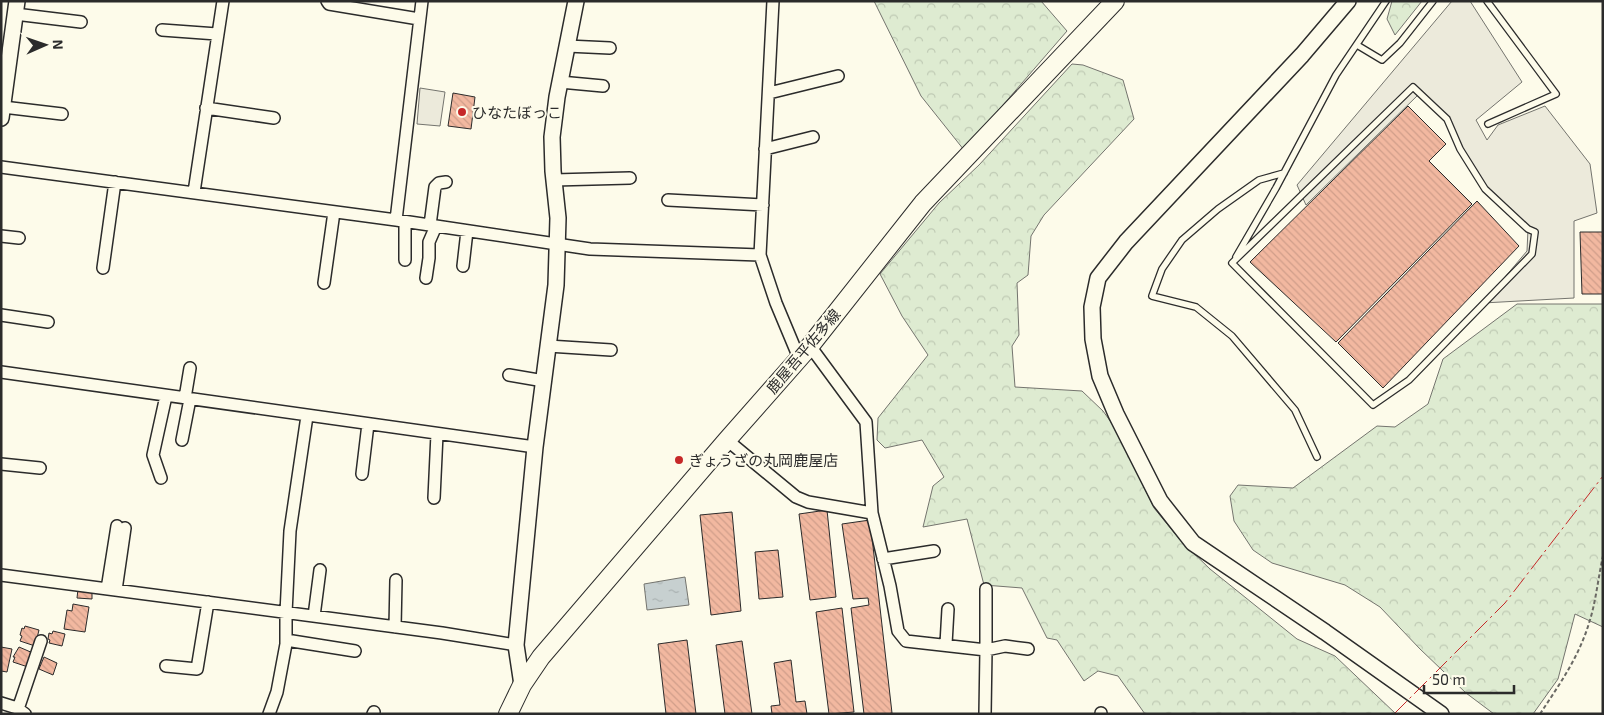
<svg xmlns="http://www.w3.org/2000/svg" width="1604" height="715" font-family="'Exo 2','Noto Sans JP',sans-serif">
<defs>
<pattern id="forest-crowns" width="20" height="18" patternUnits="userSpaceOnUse" patternTransform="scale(1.25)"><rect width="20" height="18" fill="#deebd1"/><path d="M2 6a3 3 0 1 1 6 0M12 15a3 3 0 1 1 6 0" fill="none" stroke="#bfcab4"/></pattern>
<pattern id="water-ripples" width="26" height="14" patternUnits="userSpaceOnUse" patternTransform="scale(1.25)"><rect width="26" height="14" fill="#c7d0d0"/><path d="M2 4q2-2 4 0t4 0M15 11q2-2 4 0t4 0" fill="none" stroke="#abb3b3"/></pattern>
<pattern id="building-back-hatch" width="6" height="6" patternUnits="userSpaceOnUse" patternTransform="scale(1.25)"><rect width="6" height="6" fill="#f2b8a0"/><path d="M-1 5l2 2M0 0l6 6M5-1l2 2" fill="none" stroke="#d09e8a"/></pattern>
</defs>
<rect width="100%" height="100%" fill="#fdfbea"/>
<path fill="url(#forest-crowns)" stroke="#74746e" d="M874 1H1041L1067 31 964 150 921 96Z
M1392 1H1422L1395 35 1387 19Z
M1072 64 1083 65 1123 80 1134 119 1044 215 1031 236 1028 275 1017 283 1019 335 1012 346 1015 387 1082 391 1103 411 1116 429 1154 508 1181 541 1210 569 1297 639 1335 656 1396 714H1145L1118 676 1098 671 1084 681 1057 640 1047 638 1022 588 984 585 967 519 923 527 933 486 944 477 922 440 885 448 877 440 878 418 928 355 902 316 880 274 939 203 979 165Z
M1517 304H1603V627L1575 614 1558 679 1533 714H1494L1466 693 1420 649 1380 607 1345 585 1272 563 1253 550 1234 521 1230 496 1238 485 1293 488 1377 426 1395 427 1428 404 1443 359Z"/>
<path fill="#eceadb" stroke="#74746e" d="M1452 1H1470L1522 82 1476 120 1487 140 1498 125 1545 106 1590 164 1597 213 1574 221V298L1483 303 1527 251 1528 229 1485 189 1460 150 1447 119 1419 94 1306 205 1297 185Z
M420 88 445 92 440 126 417 124Z"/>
<path fill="url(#water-ripples)" stroke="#74746e" d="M685 577 689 605 647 610 644 584Z"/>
<path fill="url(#building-back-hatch)" stroke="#2b2b2b" d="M453 93 475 97 471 129 448 126Z
M1408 106 1446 144 1429 161 1472 204 1336 342 1250 262Z
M1477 201 1519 246 1383 388 1338 343Z
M1580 232H1603V294H1582Z
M827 510 836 597 810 600 799 514Z
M732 512 741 611 711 615 700 515Z
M870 520 892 713 887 714H864L851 608 869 605 868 598 853 599 842 524Z
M778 550 783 597 759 599 755 552Z
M78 589 92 591V599L77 598Z
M73 604 89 607 85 632 64 629 67 610 72 611Z
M842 608 854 712 829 714 816 612Z
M25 626 39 630 35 646 20 641 22 636 20 635 22 628 24 629Z
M53 631 65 634 62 646 49 643 50 640 48 639 49 633 52 634Z
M687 640 696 714H666L658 644Z
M742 641 752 714H725L716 645Z
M1 647 12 649 7 672 1 671Z
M19 647 33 653 28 667 13 662 15 657H13Z
M44 657 57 663 53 675 39 669Z
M791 660 796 702 805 701 807 714H772L771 706 780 705 774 663Z"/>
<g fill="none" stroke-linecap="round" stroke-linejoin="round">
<defs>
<path id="lane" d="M1487 1 1556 94 1488 124
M1357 45 1382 60 1400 43 1433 1
M1413 87 1447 119 1460 149 1485 189 1528 229 1535 232 1532 254 1409 380 1373 405 1232 263Z
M1284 173 1259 180 1218 209 1182 240 1162 269 1152 296 1196 307 1232 336 1295 410 1317 457
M1236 257 1276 188 1336 75 1386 1"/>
<path id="street" d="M327 1 329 4 419 19
M773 1 760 255 776 303 799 358
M15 14 81 22
M162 30 217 34
M567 46 610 48
M560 82 603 86
M769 93 838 76
M3 107 62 114
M206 108 274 118
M765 149 813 137
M1 167 396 220 590 249 760 255
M554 180 630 178
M194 192 223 1
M668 200 763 205
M396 220 422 1
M405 222V260
M430 225 435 187 439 183 446 182
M1 236 19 238
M463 266 467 231
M103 268 115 182
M426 278 429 258V242L436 226
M324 283 334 212
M1 315 48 322
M548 346 611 350
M810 346 866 422 872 513 890 586 898 631 906 641 986 650 985 714
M1 372 535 447
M509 375 544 381
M185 398 190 368
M182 440 190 399
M727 440 796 497 808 502 872 513
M1 464 40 468
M362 474 368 424
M161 478 153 455 166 396
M434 498 437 434
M883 559 934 551
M1 575 442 633 516 645
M107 589 117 526
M986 589V650L1005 646 1028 649
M116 590 125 528
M314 616 320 570
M395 627 396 580
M286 640 355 651
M946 644 948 609
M166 666 197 669 208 602
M1 703 17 708 25 714
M18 709 41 641
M1101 713V714
M269 714 277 692 286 644V613L290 531 307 416
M373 714 374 712"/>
<path id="secondary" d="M1348 1 1302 55 1126 242 1098 278 1092 307 1093 339 1100 376 1116 414 1160 501 1193 543 1325 632 1441 714
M1 118 17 1
M522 685 516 645 535 447 556 285 558 218 553 171 552 137 557 97 576 1"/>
<path id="primary" d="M508 714 522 685 541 657 727 440 810 346 923 203 1115 1"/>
</defs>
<use href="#lane" stroke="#2b2b2b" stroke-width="8"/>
<use href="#street" stroke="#2b2b2b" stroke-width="14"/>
<use href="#secondary" stroke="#2b2b2b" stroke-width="18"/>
<use href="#primary" stroke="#2b2b2b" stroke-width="20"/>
<path stroke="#6a6964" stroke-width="2" stroke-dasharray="4 2.5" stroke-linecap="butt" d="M1540 714C1559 685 1579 657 1589 623 1596 602 1598 578 1603 556"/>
<use href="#lane" stroke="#fdfbea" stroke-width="5.5"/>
<use href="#street" stroke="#fdfbea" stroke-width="11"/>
<use href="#secondary" stroke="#fdfbea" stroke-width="15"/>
<use href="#primary" stroke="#fdfbea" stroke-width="18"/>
<path stroke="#c62828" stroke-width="1" stroke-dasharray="18 4 2.5 4" stroke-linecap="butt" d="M1394 714 1505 603 1603 476"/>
</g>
<g fill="#c62828" stroke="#fdfbea" stroke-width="2">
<circle cx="462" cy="112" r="5"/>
<circle cx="679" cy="460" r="5"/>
</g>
<g text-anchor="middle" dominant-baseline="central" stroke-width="4" stroke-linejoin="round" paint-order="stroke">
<g font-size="15" fill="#2b2b2b" stroke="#fdfbea" text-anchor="start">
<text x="472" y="112">ひなたぼっこ</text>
<text x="689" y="460">ぎょうざの丸岡鹿屋店</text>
</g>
<g font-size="15" fill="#2b2b2b" stroke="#fdfbea">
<text transform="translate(803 351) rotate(-50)">鹿屋吾平佐多線</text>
</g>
</g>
<rect width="1604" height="715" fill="none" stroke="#2b2b2b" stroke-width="5"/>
<g transform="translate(45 45) rotate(88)" stroke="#fdfbea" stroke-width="4" paint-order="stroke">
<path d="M0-4L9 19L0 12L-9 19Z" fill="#2b2b2b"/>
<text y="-8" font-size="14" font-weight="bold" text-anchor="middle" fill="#2b2b2b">N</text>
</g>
<path d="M1424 685v8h90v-8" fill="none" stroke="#2b2b2b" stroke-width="2.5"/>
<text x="1432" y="685" font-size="15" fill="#2b2b2b" stroke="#fdfbea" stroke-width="4" paint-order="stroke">50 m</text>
</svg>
